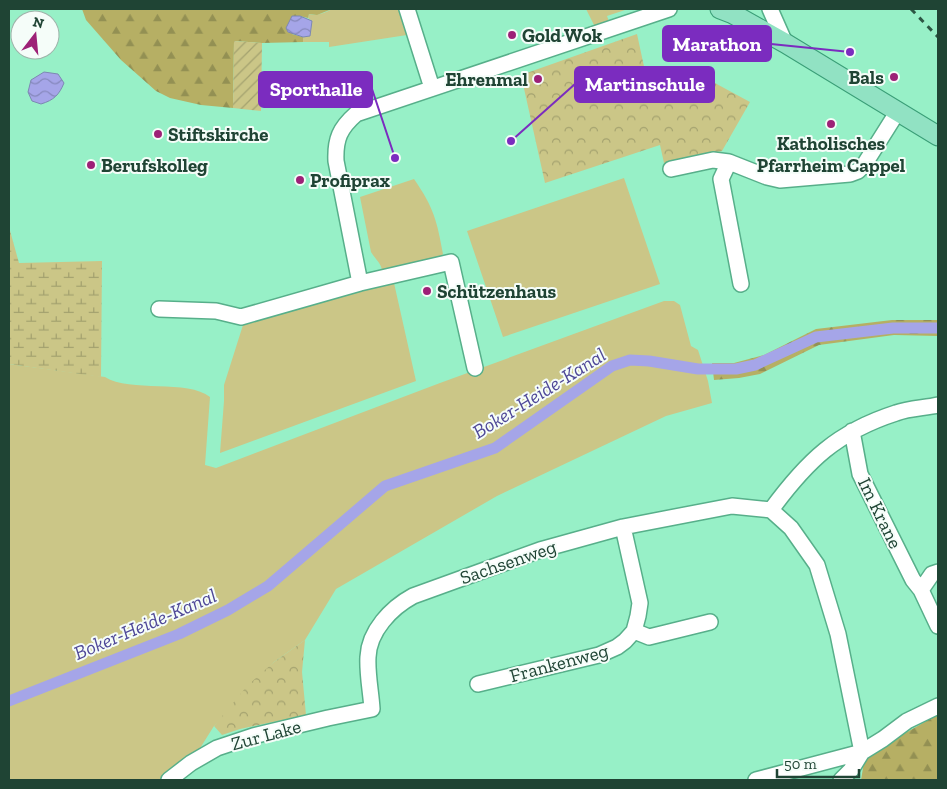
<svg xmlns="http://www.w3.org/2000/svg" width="947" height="789" font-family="'Zilla Slab',serif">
<defs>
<pattern id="forest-firs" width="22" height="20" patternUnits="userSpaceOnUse" patternTransform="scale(1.25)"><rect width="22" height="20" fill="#b6af64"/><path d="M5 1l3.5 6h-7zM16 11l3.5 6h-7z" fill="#939053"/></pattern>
<pattern id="wetland-marsh" width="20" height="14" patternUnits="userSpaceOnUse" patternTransform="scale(1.25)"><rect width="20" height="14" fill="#cbc687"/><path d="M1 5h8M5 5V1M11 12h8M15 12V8" fill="none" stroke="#a4a26f"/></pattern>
<pattern id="park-crowns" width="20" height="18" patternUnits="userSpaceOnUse" patternTransform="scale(1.25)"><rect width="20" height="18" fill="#cbc687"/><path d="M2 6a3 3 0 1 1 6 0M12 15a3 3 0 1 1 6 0" fill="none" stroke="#a4a26f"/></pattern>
<pattern id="garden-furrows" width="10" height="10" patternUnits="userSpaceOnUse" patternTransform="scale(1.25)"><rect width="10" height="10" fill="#cbc687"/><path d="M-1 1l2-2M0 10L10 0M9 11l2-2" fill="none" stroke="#a4a26f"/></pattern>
<pattern id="water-waves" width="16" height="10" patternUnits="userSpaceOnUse" patternTransform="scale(1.25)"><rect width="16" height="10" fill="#a5a5e8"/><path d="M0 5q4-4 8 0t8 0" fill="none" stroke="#8688bd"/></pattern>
</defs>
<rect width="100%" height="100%" fill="#97f0c7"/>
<path fill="#cbc687" d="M332 9H399L407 35 329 47V42H303V37H306L312 21 308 18 309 14C317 16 325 13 332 9Z
M586 9H628L607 16 610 24 596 29Z
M624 178 660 284 503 337 467 231Z
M414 179C434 208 437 221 443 254L439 258 382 270C381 263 375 259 371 252L360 197Z
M394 283 416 381 220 453 224 401V385L243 325 255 317Z
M664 301H674L680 305 691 346 698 350 708 381 712 403 666 416 497 496 336 589 305 640 274 662 214 726 197 753 169 780H9V364L105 377C130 393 188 379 210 397L205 465 216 468 440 383Z"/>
<path fill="url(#forest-firs)" d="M82 9H332L317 15 309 14 308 18 300 16 292 34 303 37V42L262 43 234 41 233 108 201 105 170 98 156 91 121 60 86 20Z
M892 320H938V336L894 335 819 345 760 374 739 378 714 380 712 363H734L764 355 816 329Z
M937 715 938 721V780H861L865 756Z"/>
<path fill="url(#wetland-marsh)" d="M9 227 19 263 102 261 101 377 9 364Z"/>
<path fill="url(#park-crowns)" d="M637 34 648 85 700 75 750 102 722 151 664 163 660 145 545 183 521 75Z
M305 640 302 672 306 715 240 729 222 735 214 726 247 686 274 662Z"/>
<path fill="url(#garden-furrows)" d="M234 41 262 43 261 111 233 108Z"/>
<path fill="url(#water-waves)" stroke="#7d88b2" d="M292 16H300L312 21 310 36 303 37 288 32 286 28Z
M44 72 58 74 64 83C59 95 54 100 41 104L32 101 28 92 31 80Z"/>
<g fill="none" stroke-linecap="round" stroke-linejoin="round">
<path stroke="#a5a5e8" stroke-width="11" d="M9 701 179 634 228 610 268 586 385 486 495 448 612 366 630 360 649 361 698 369H736L755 365 816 337 893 328H938"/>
<defs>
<path id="minor" d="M407 9 432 88
M770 9 785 43
M671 169 713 160 729 162
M741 284 721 179 729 162 767 177 780 180 850 174 858 171 864 165 898 111
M159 309 216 311 241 317 360 283
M475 368 451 262 360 283 336 161C335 139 340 128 356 114L669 9
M852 431 860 474 913 580 921 590
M771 510C807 461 837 432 896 413 909 408 925 408 938 405
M938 572 932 574 921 590 938 626
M634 631 649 637 710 622
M478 684 599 655 617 647 625 641 634 631 638 616 640 603 623 527
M169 780 191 763 217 748 253 736 328 718 372 709C371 692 367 674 368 657 369 631 391 608 413 596L540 550 623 527 732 506 771 510 791 528 817 565 838 634 862 752
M756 780 862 752 883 739 907 721 938 706
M841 780 851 770 862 752"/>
<path id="major" d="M720 9 733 14 785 43 938 136"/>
</defs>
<use href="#minor" stroke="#57af8a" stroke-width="18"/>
<use href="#major" stroke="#3a9e77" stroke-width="21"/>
<use href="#minor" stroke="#fff" stroke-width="15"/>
<use href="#major" stroke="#91e2c3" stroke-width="19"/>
<path stroke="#2c5744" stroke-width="3" stroke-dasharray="6 6" stroke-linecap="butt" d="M911 9 938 37"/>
</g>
<g fill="#9d2177" stroke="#f5fdf9" stroke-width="2">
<circle cx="512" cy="35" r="5"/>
<circle cx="894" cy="77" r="5"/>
<circle cx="538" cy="79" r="5"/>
<circle cx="831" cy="124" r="5"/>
<circle cx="158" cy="134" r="5"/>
<circle cx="91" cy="165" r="5"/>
<circle cx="300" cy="180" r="5"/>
<circle cx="427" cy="291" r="5"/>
</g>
<g text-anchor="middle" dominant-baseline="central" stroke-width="4" stroke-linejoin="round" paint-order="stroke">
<g font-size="19" font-weight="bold" fill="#1f4434" stroke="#f5fdf9" text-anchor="start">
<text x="522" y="35">Gold Wok</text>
<text x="884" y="77" text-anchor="end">Bals</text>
<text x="528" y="79" text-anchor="end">Ehrenmal</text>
<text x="168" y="134">Stiftskirche</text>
<text x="831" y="143" text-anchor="middle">Katholisches<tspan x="831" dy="22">Pfarrheim Cappel</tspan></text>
<text x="101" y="165">Berufskolleg</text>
<text x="310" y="180">Profiprax</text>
<text x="437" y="291">Schützenhaus</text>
</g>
<g font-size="19" fill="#1f4434" stroke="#f5fdf9">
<text transform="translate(880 513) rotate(64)">Im Krane</text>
<text transform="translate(508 562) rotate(-19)">Sachsenweg</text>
<text transform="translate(559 663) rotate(-15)">Frankenweg</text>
<text transform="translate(266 735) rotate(-15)">Zur Lake</text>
</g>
<g font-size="20" font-style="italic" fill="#4e4797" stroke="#f5fdf9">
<text transform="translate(539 393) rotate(-32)">Boker-Heide-Kanal</text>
<text transform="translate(145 624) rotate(-23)">Boker-Heide-Kanal</text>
</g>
</g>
<path fill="none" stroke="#7b2cbf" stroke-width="2" d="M850 52L771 44M511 141L575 84M395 158L372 89"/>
<g fill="#7b2cbf" stroke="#f5fdf9" stroke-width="2">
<circle cx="850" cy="52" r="5"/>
<circle cx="511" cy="141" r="5"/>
<circle cx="395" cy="158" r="5"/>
</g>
<g fill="#7b2cbf" stroke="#7b2cbf" stroke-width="2">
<rect x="663" y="26" width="108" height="35" rx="5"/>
<rect x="575" y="67" width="139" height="35" rx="5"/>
<rect x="259" y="72" width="113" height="35" rx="5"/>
</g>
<g font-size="20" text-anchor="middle" font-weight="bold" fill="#fff">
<text x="717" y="51">Marathon</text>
<text x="645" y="91">Martinschule</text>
<text x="316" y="96">Sporthalle</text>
</g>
<rect width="947" height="789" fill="none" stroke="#1f4434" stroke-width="20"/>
<g transform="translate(35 35) rotate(16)"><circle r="24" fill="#f5fdf9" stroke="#9fb3aa"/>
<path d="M0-4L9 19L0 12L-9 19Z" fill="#9d2177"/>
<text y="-8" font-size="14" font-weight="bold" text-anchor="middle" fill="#1f4434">N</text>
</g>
<path d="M777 769v8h82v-8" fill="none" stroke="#1f4434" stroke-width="2.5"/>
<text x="784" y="769" font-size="15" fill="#1f4434" stroke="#f5fdf9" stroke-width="4" paint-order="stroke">50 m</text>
</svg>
